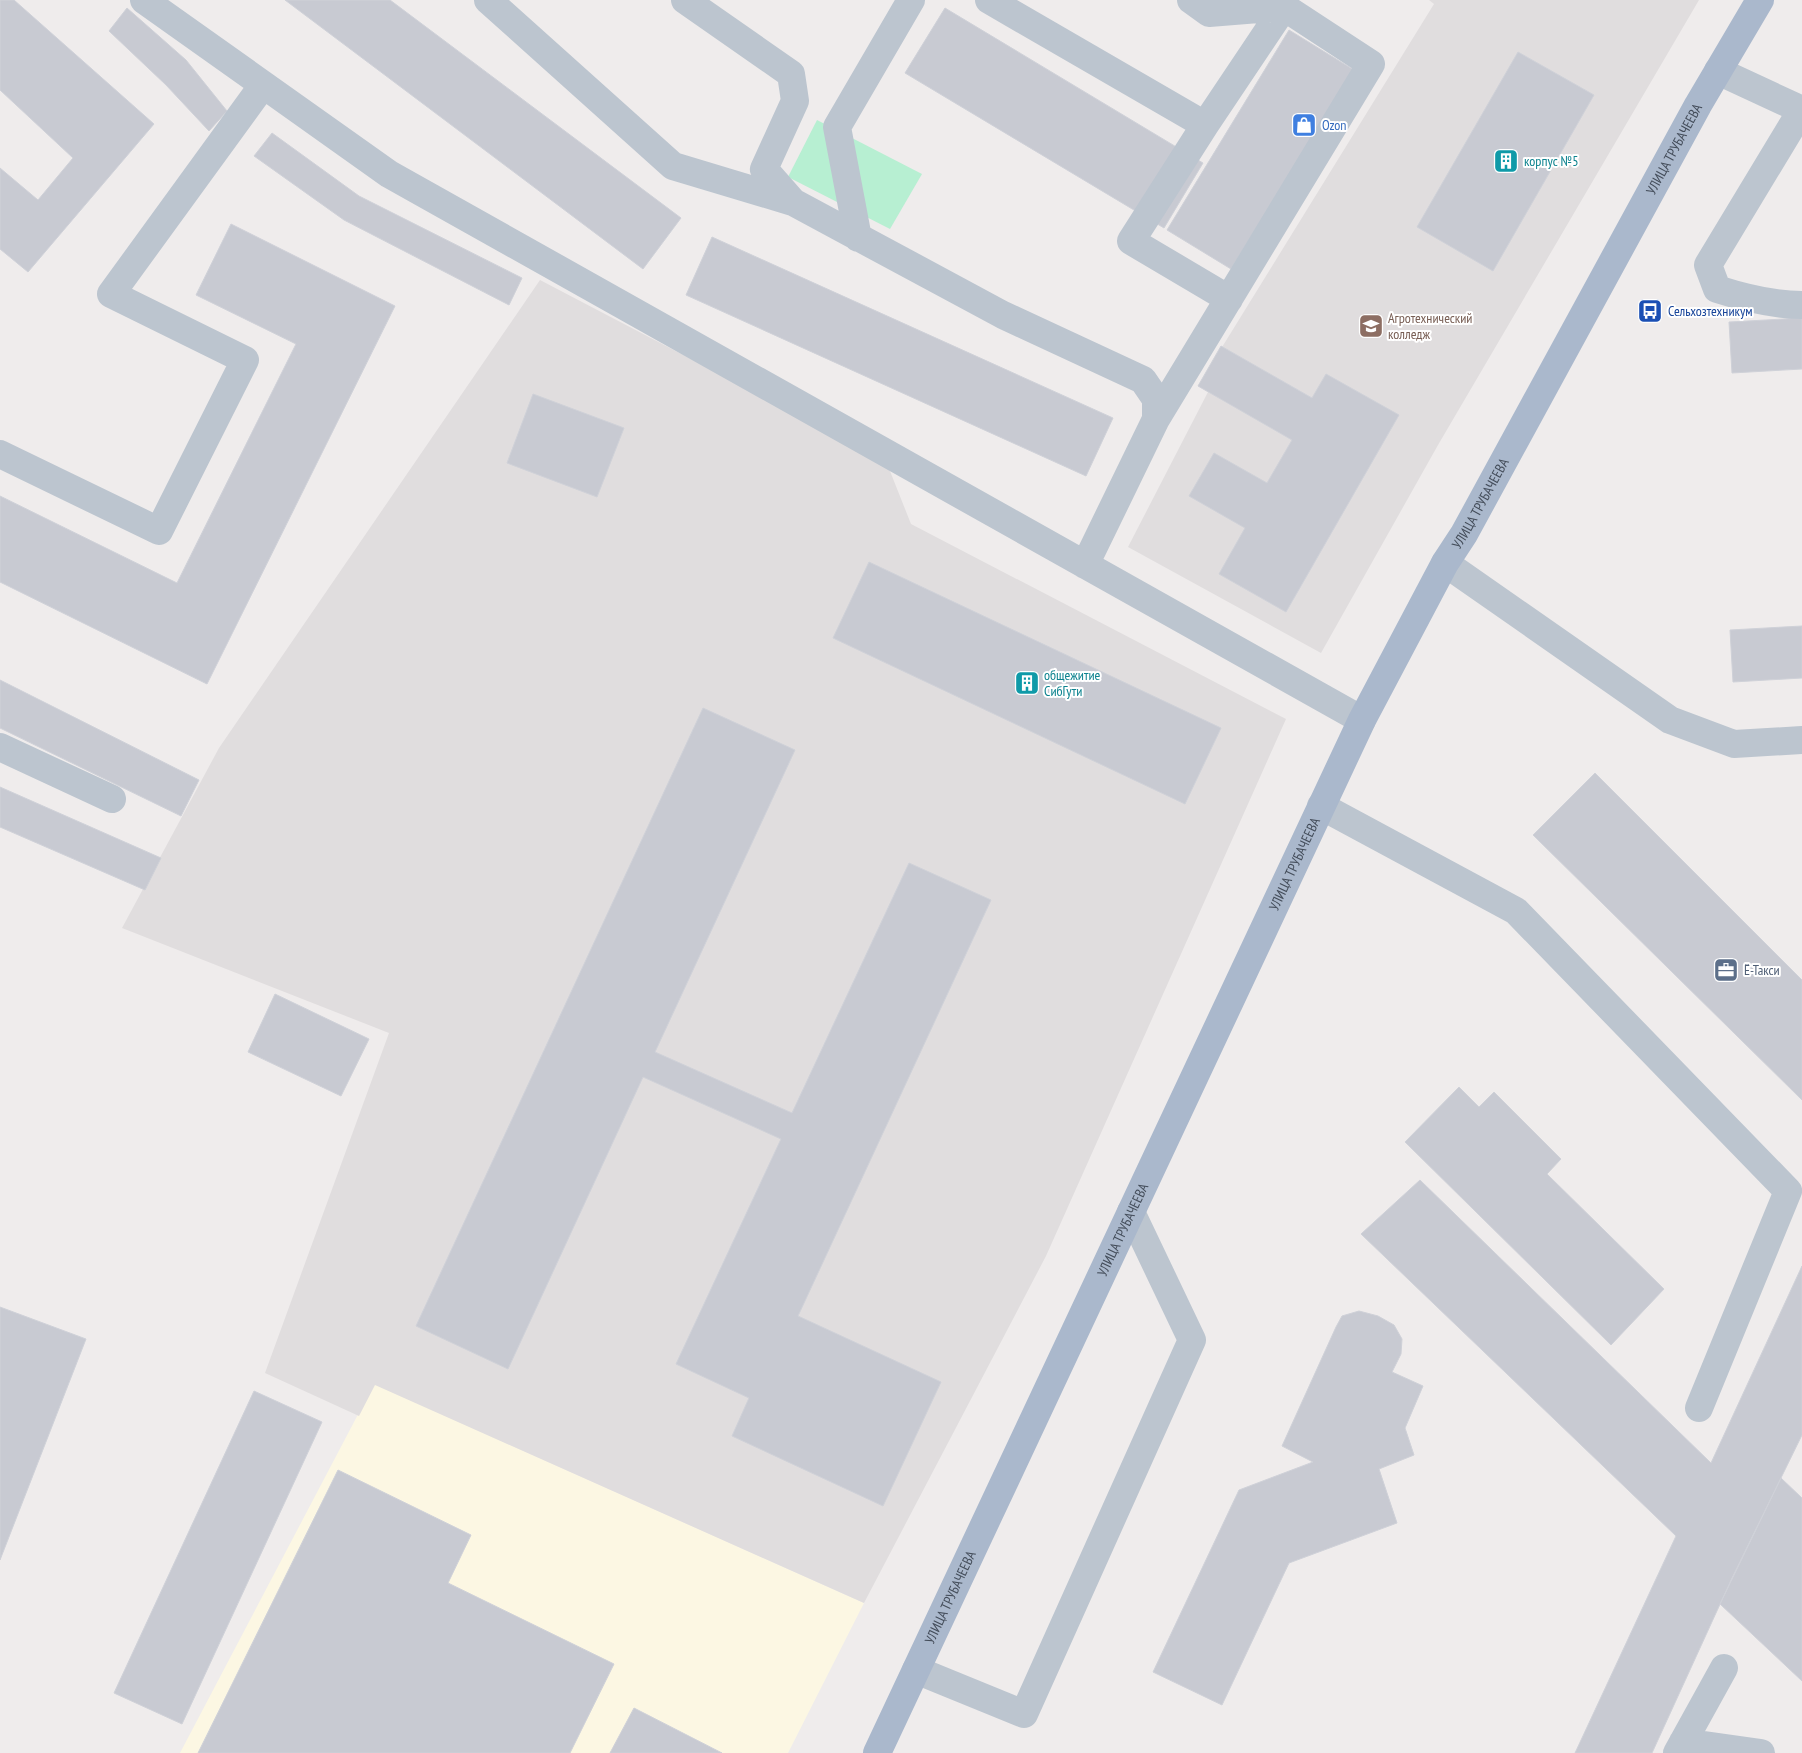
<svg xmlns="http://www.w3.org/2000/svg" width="1802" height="1753" font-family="'PT Sans Narrow',sans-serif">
<rect width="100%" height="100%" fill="#efecec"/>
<path fill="#fcf7e3" d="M374 1384 864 1603 788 1753H180Z"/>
<path fill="#e0ddde" d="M1429 0H1699L1438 445 1321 653 1128 547 1208 392 1198 386 1434 4Z
M540 280 886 461 911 524 1286 719 1046 1256 864 1603 375 1385 359 1416 265 1373 389 1033 122 928 219 748Z"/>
<path fill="#b7efd2" d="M817 120 922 174 890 229 788 177Z"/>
<path fill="#c8cad2" stroke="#cfd1d8" d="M0 0H14L154 124 28 272 0 249V168L38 200 73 158 0 90Z
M285 0H390L681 218 643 269Z
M127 8 186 60 227 111 209 131 166 85 109 31Z
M945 8 1203 163 1164 228 905 73Z
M1289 30 1354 70 1231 269 1167 230Z
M1518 52 1594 95 1493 271 1417 227Z
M272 133 359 196 522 278 509 305 344 220 254 156Z
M231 224 395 306 207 684 0 582V496L177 583 296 344 196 295Z
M712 237 1113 418 1086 476 686 295Z
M1802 318V369L1732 373 1729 322Z
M1221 346 1312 398 1326 374 1399 415 1286 612 1219 574 1245 528 1189 496 1214 453 1267 483 1292 440 1198 386Z
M533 394 624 428 597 497 507 463Z
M869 562 1221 728 1185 804 833 638Z
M1802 626V678L1733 682 1730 630Z
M0 680 199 780 181 816 0 728Z
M703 708 795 750 655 1052 792 1113 909 863 991 900 798 1316 941 1382 883 1506 732 1436 749 1398 676 1364 781 1139 643 1077 508 1369 416 1326Z
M1595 773 1802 980V1100L1533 835Z
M0 787 161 858 145 890 0 827Z
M275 994 369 1039 341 1096 248 1052Z
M1459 1087 1479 1107 1494 1092 1561 1159 1547 1174 1664 1289 1611 1345 1405 1142Z
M1420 1180 1711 1463 1802 1266V1435L1732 1578 1652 1753H1575L1676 1536 1361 1234Z
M0 1307 86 1339 0 1560Z
M1359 1311 1378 1316 1394 1325 1402 1339 1401 1354 1392 1372 1423 1386 1405 1428 1414 1455 1379 1469 1397 1523 1289 1563 1222 1705 1153 1672 1239 1490 1313 1462 1282 1446 1336 1327 1342 1316Z
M254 1391 322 1422 182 1724 114 1693Z
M338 1470 471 1535 448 1583 614 1664 570 1753H198Z
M1781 1478 1802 1498V1681L1720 1604Z
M634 1708 722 1753H610Z"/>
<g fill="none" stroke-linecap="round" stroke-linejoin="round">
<path stroke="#bcc5cf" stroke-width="28" d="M144 0 389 174 1362 720
M488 0 673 166 793 202
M685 0 791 74 795 101 764 169 793 202 1003 315 1143 380 1156 399V419L1085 565
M989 0 1205 125 1284 7 1371 64 1156 419
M1191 0 1209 13 1284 7
M1718 71 1802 110
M1801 111 1708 265 1717 289C1745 298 1773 305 1802 305
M1205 125 1131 241 1229 299
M858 238 837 127 911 0
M0 454 159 531 245 360 111 294 263 85
M1445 563 1670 720 1734 744 1802 740
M0 747 112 799
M1321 806 1516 911 1788 1191 1699 1408
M916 1670 1024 1714 1192 1340 1131 1212
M1683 1742 1761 1753
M1677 1753 1724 1668"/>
<path stroke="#aab8cc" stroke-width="28" id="s1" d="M877 1753 1362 720 1445 563 1464 534 1698 105 1760 0"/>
</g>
<defs>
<symbol id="shop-square" viewBox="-11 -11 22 22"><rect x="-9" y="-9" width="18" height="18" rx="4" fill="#3f7fe0" stroke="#fff"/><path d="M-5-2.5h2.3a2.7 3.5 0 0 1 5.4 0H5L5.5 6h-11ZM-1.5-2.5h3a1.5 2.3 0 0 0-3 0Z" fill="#fff"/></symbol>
<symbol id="building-square" viewBox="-11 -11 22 22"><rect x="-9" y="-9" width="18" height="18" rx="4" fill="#0f9aa8" stroke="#fff"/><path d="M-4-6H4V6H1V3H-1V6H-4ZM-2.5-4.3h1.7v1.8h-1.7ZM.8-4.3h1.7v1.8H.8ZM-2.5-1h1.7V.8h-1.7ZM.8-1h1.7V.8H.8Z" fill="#fff"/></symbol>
<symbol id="bus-square" viewBox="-11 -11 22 22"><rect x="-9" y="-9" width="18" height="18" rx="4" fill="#1a4fb4" stroke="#fff"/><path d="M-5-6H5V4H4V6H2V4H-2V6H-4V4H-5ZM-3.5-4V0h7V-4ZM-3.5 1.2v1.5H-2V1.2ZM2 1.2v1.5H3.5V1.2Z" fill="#fff"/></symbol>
<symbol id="university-square" viewBox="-11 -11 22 22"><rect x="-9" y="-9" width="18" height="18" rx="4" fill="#8d6e63" stroke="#fff"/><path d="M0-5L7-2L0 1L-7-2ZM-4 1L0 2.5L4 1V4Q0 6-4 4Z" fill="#fff"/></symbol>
<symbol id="office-square" viewBox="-11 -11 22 22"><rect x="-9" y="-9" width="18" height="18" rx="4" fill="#5c6f8a" stroke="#fff"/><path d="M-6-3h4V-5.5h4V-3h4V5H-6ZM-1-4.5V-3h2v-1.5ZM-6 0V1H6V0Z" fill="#fff"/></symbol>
</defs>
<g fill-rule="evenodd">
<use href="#shop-square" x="1290" y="111" width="28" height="28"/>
<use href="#building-square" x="1492" y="147" width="28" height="28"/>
<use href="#bus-square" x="1636" y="297" width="28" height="28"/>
<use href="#university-square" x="1357" y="312" width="28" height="28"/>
<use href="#building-square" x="1013" y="669" width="28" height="28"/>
<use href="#office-square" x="1712" y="956" width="28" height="28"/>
</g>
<g text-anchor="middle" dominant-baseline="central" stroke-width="4" stroke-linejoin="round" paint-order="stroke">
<g font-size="14" fill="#366cbe" stroke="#fff" text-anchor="start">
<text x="1322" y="125">Ozon</text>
</g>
<g font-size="14" fill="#444d5a" stroke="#fff">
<text stroke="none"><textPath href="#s1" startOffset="1792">УЛИЦА ТРУБАЧЕЕВА</textPath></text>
<text stroke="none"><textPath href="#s1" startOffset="1388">УЛИЦА ТРУБАЧЕЕВА</textPath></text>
<text stroke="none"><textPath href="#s1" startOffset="982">УЛИЦА ТРУБАЧЕЕВА</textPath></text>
<text stroke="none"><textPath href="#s1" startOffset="578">УЛИЦА ТРУБАЧЕЕВА</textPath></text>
<text stroke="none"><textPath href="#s1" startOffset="172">УЛИЦА ТРУБАЧЕЕВА</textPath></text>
</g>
<g font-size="14" fill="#0d838f" stroke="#fff" text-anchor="start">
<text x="1524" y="161">корпус №5</text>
<text x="1044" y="675">общежитие<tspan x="1044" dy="16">СибГути</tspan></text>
</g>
<g font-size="14" fill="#164399" stroke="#fff" text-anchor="start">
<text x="1668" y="311">Сельхозтехникум</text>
</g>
<g font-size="14" fill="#785e54" stroke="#fff" text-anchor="start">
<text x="1388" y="318">Агротехнический<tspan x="1388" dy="16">колледж</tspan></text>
</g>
<g font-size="14" fill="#4e5e75" stroke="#fff" text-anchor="start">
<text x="1744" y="970">Ё-Такси</text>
</g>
</g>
</svg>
